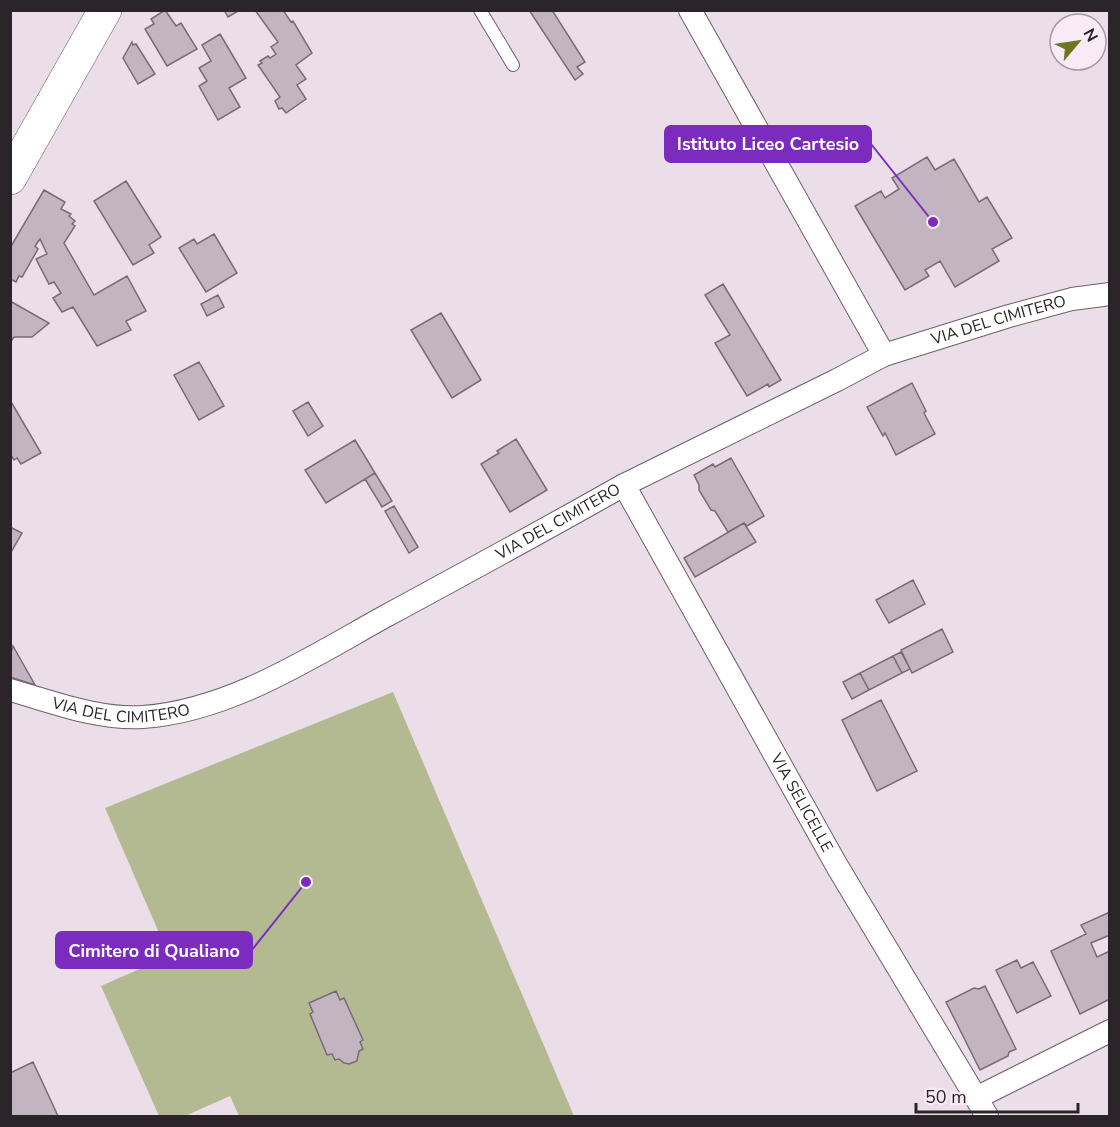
<svg xmlns="http://www.w3.org/2000/svg" width="1120" height="1127" font-family="'Nunito Sans',sans-serif">
<rect width="100%" height="100%" fill="#ecdee9"/>
<path fill="#b3ba91" d="M393 692 574 1116H239L230 1096 185 1116H159L101 986 169 956 105 808Z"/>
<path fill="#c2b4c0" stroke="#786b76" stroke-width="1.5" d="M165 10 176 26 181 23 197 49 167 66 145 29 154 24 151 19Z
M224 10H240L228 17Z
M255 10H283L291 22 293 21 312 53 296 65 306 79 297 85 306 99 286 113 282 108 279 109 275 101 280 97 258 65 262 63 260 61 268 56 270 58 276 54 271 47 278 42Z
M529 10H552L585 62 577 67 583 74 575 80Z
M220 34 246 78 229 88 240 107 218 120 199 86 207 81 199 68 211 61 202 45Z
M132 42 133 45 136 44 155 74 138 84 123 58Z
M927 157 935 170 954 159 979 202 987 197 1012 238 992 249 999 261 955 287 940 261 925 270 929 276 905 290 855 206 881 191 885 198 899 189 892 178Z
M126 181 161 237 149 245 154 253 133 265 94 201Z
M44 190 65 202 61 209 71 214 69 216 75 221 72 224 75 226 64 243 94 295 127 276 146 311 126 321 131 330 97 346 73 307 62 312 53 298 61 293 54 282 49 284 36 259 47 254 40 239 35 246 38 249 22 277 19 276 16 282 10 279V248Z
M214 234 237 273 206 292 179 248 194 239 197 244Z
M723 284 781 380 769 387 768 384 747 396 715 343 730 335 705 295Z
M218 295 224 307 207 316 201 304Z
M10 301 49 323 32 337H14L10 343Z
M441 313 481 380 452 398 411 330Z
M199 362 224 406 199 420 174 375Z
M912 383 926 411 924 413 935 434 896 455 885 433 883 436 867 407Z
M10 400 41 453 21 464 17 458 14 460 10 454Z
M308 402 323 426 308 436 293 411Z
M516 439 547 490 510 512 481 464 499 453 497 451Z
M355 440 375 473 326 503 305 470Z
M731 458 764 516 747 526 744 523 728 532 715 511 711 510 699 490V485L694 475 713 464 715 467Z
M375 473 392 501 382 507 365 479Z
M394 506 418 547 409 553 385 511Z
M744 523 756 542 695 577 684 558Z
M10 527 22 533 10 554Z
M913 580 925 604 889 623 876 600Z
M942 629 953 652 912 673 901 650Z
M13 646 35 685 10 677V655Z
M901 652 910 669 902 673 893 656Z
M893 656 902 673 869 690 860 673Z
M860 673 869 690 852 699 843 682Z
M881 700 917 771 877 791 842 720Z
M1110 912V935L1091 943 1097 957 1110 951V999L1080 1014 1051 951 1086 934 1081 925Z
M1017 960 1021 968 1033 962 1051 996 1017 1013 996 970Z
M985 986 1016 1049 1009 1052 1008 1056 980 1070 946 1002 974 988 979 989Z
M336 991 340 1000 344 998 363 1040 360 1042 363 1049 359 1051 357 1061 349 1064 344 1063 339 1059 335 1060 332 1054 327 1055 310 1014 313 1012 309 1003Z
M33 1062 58 1116H10V1073Z"/>
<g fill="none" stroke-linecap="round" stroke-linejoin="round">
<defs>
<path id="service" d="M480 10 513 65"/>
<g id="minor">
<path d="M690 10 884 355"/>
<path id="s1" d="M624 485 837 866 987 1116"/>
<path id="s2" d="M10 690C53 702 99 720 143 717 229 711 310 658 384 617 456 578 528 539 599 499L624 485 837 380 884 355 1009 316 1072 299 1110 294"/>
<path d="M976 1098 1110 1031"/>
</g>
<path id="secondary" d="M10 178 105 10"/>
</defs>
<use href="#service" stroke="#6c606a" stroke-width="14"/>
<use href="#minor" stroke="#6c606a" stroke-width="24"/>
<use href="#secondary" stroke="#6c606a" stroke-width="34"/>
<use href="#service" stroke="#fff" stroke-width="12"/>
<use href="#minor" stroke="#fff" stroke-width="22"/>
<use href="#secondary" stroke="#fff" stroke-width="33"/>
</g>
<g text-anchor="middle" dominant-baseline="central" stroke-width="4.5" stroke-linejoin="round" paint-order="stroke">
<g font-size="16" fill="#2b252a" stroke="#f9ebf6">
<text stroke="none"><textPath href="#s2" startOffset="1084">VIA DEL CIMITERO</textPath></text>
<text stroke="none"><textPath href="#s2" startOffset="598">VIA DEL CIMITERO</textPath></text>
<text stroke="none"><textPath href="#s2" startOffset="114">VIA DEL CIMITERO</textPath></text>
<text stroke="none"><textPath href="#s1" startOffset="364">VIA SELICELLE</textPath></text>
</g>
</g>
<path fill="none" stroke="#7b2cbf" stroke-width="2" d="M933 222L871 144M306 882L252 950"/>
<g fill="#7b2cbf" stroke="#f9ebf6" stroke-width="2">
<circle cx="933" cy="222" r="6"/>
<circle cx="306" cy="882" r="6"/>
</g>
<g fill="#7b2cbf" stroke="#7b2cbf" stroke-width="2">
<rect x="665" y="126" width="206" height="36" rx="6"/>
<rect x="56" y="932" width="196" height="36" rx="6"/>
</g>
<g font-size="18" text-anchor="middle" font-weight="bold" fill="#fff">
<text x="768" y="150">Istituto Liceo Cartesio</text>
<text x="154" y="957">Cimitero di Qualiano</text>
</g>
<rect width="1120" height="1127" fill="none" stroke="#2b252a" stroke-width="24"/>
<g transform="translate(1078 42) rotate(61)"><circle r="28" fill="#f9ebf6" stroke="#a79ca4" stroke-width="1.5"/>
<path d="M0-4.5L10 22L0 15L-10 22Z" fill="#6e7620"/>
<text y="-9" font-size="16" font-weight="bold" text-anchor="middle" fill="#2b252a">N</text>
</g>
<path d="M916 1103v9h162v-9" fill="none" stroke="#2b252a" stroke-width="3"/>
<text x="925" y="1103" font-size="18" fill="#2b252a" stroke="#f9ebf6" stroke-width="4.5" paint-order="stroke">50 m</text>
</svg>
